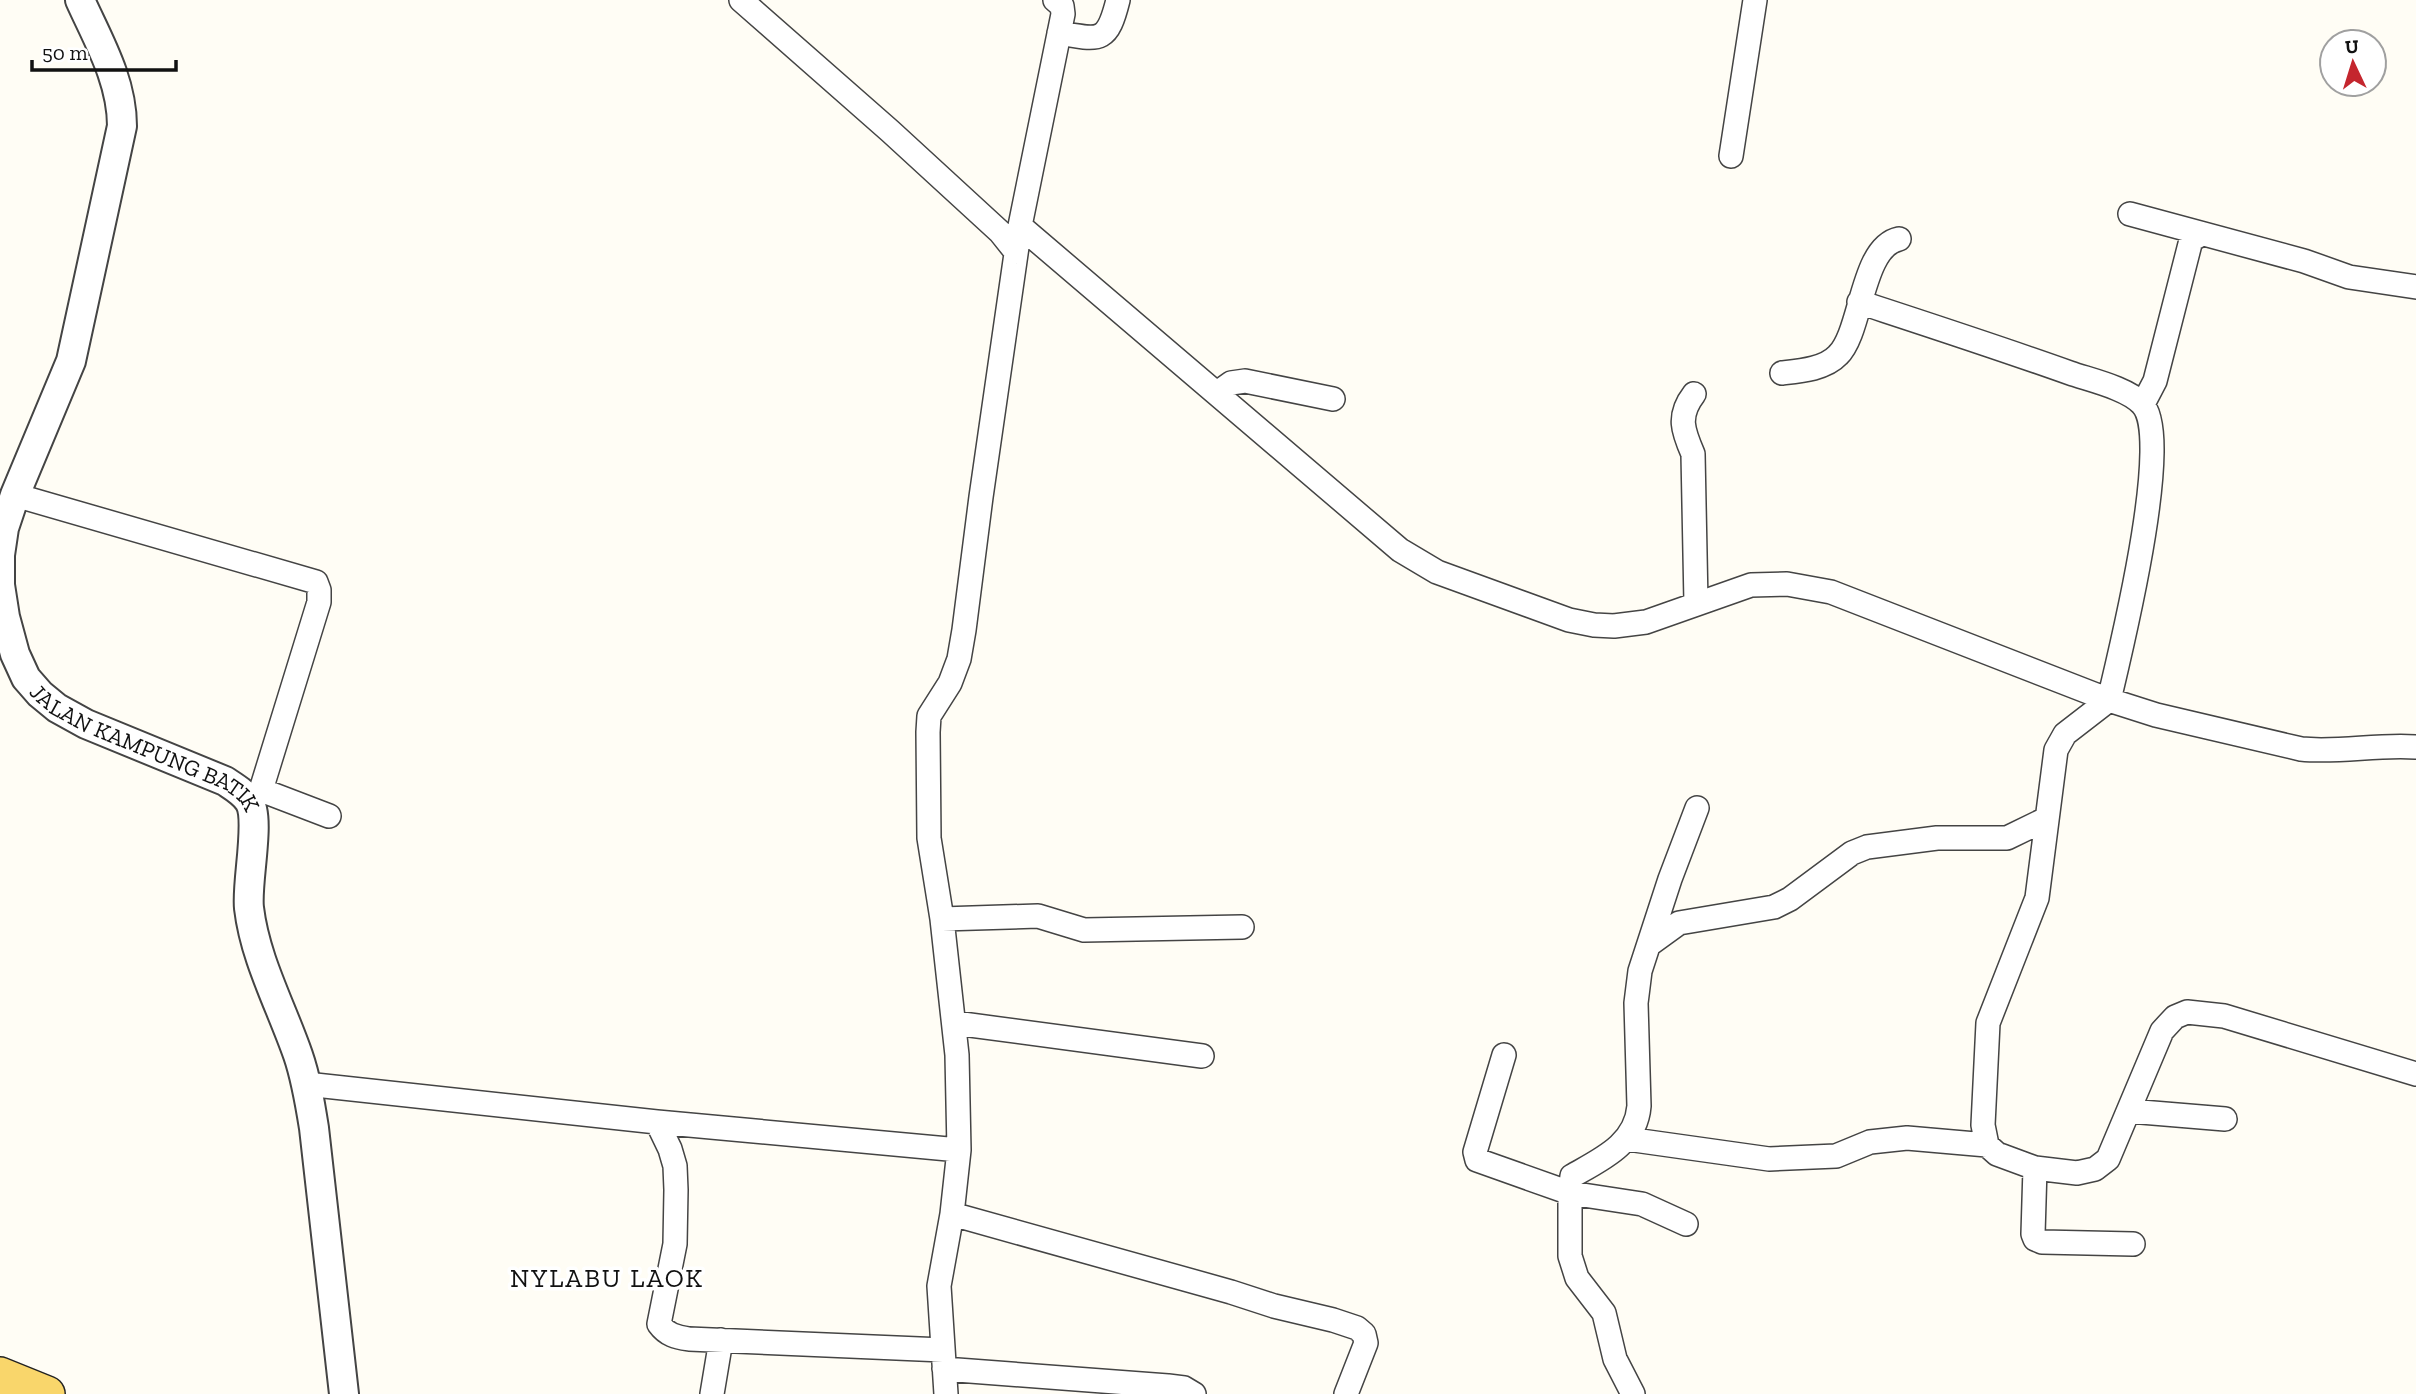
<svg xmlns="http://www.w3.org/2000/svg" width="2416" height="1394" font-family="'Zilla Slab',serif">
<rect width="100%" height="100%" fill="#fffdf5"/>
<g fill="none" stroke-linecap="round" stroke-linejoin="round">
<defs>
<path id="minor" d="M741 0 890 131 1000 232 1016 252
M1059 33C1100 40 1107 44 1118 0
M1731 156 1755 0
M2130 214 2304 261 2349 277 2416 287
M1020 226 1400 550 1437 572 1569 620 1594 625 1614 626 1646 622 1751 585 1787 584 1831 592 2109 700 2156 715 2301 749C2339 753 2377 744 2416 747
M1859 302C1929 325 2000 348 2070 373 2090 380 2127 388 2142 404 2174 436 2120 653 2109 700L2065 734 2056 750 2037 898 1988 1023 1983 1125 1987 1145 1997 1154 2035 1168 2077 1173 2095 1169 2108 1159 2162 1031 2175 1017 2187 1012 2224 1016 2416 1074
M1782 373C1800 371 1825 369 1838 355 1862 332 1861 247 1899 239
M1217 393 1231 383 1245 381 1333 399
M1694 394C1677 416 1683 431 1693 454L1696 603
M2143 404 2155 381 2191 240 2202 234
M15 495 316 582 319 590V602L261 790 250 802
M261 790 329 816
M942 919 1038 916 1084 930 1242 927
M1650 944 1679 923 1774 907 1790 899 1852 853 1867 847 1937 838H2007L2046 819
M955 1023 1202 1056
M1504 1055 1475 1152 1477 1160 1570 1193V1256L1577 1278 1604 1313 1615 1359 1633 1394
M306 1084 657 1122 959 1150
M2129 1111 2225 1119
M657 1122 670 1149 675 1166 676 1190 675 1244 659 1324C667 1335 676 1337 689 1339L943 1350
M1627 1139 1769 1159 1836 1156 1870 1142 1907 1138 1987 1145
M2035 1168 2033 1234 2035 1239 2042 1242 2133 1244
M952 1214 1231 1292 1274 1306 1333 1320 1357 1328 1364 1334 1366 1343 1346 1394
M1686 1224 1642 1204 1570 1193 1572 1176C1602 1159 1636 1144 1639 1106L1636 1003 1640 971 1670 879 1697 808
M944 1369 1168 1386 1184 1388 1194 1394
M712 1394 721 1340
M946 1394 939 1286 952 1214 959 1150 957 1055 942 919 929 838 928 732 929 716 950 683 959 659 964 630 981 497 1020 226 1063 14 1062 6 1055 0"/>
<g id="tertiary">
<path id="s1" d="M80 0C98 40 122 80 122 126L71 361 15 495 4 528 0 555V585L5 617 15 654 26 678 40 694 57 708 86 724 225 781C234 787 243 792 249 801 261 819 246 883 249 908 255 959 281 1006 298 1055 306 1078 310 1103 314 1128L344 1394"/>
</g>
<path id="primary" d="M0 1375 47 1394"/>
</defs>
<use href="#minor" stroke="#444" stroke-width="26"/>
<use href="#tertiary" stroke="#444" stroke-width="32"/>
<use href="#primary" stroke="#222" stroke-width="38"/>
<use href="#minor" stroke="#fff" stroke-width="23"/>
<use href="#tertiary" stroke="#fff" stroke-width="28"/>
<use href="#primary" stroke="#f9d66b" stroke-width="35"/>
</g>
<g text-anchor="middle" dominant-baseline="central" stroke-width="7" stroke-linejoin="round" paint-order="stroke">
<g font-size="23" fill="#111" stroke="#fff">
<text stroke="none"><textPath href="#s1" startOffset="849">JALAN KAMPUNG BATIK</textPath></text>
</g>
<g font-size="26" letter-spacing="2" fill="#111" stroke="#fff">
<text x="607" y="1278">NYLABU LAOK</text>
</g>
</g>
<g transform="translate(2353 63) rotate(356)"><circle r="33" fill="#ffffff" stroke="#a0a0a0" stroke-width="2"/>
<path d="M0-5L12 26L0 18L-12 26Z" fill="#c4262e"/>
<text y="-10" font-size="19" font-weight="bold" text-anchor="middle" fill="#111111">U</text>
</g>
<path d="M32 60v10h144v-10" fill="none" stroke="#111111" stroke-width="3.5"/>
<text x="42" y="60" font-size="21" fill="#111111" stroke="#ffffff" stroke-width="5" paint-order="stroke">50 m</text>
</svg>
